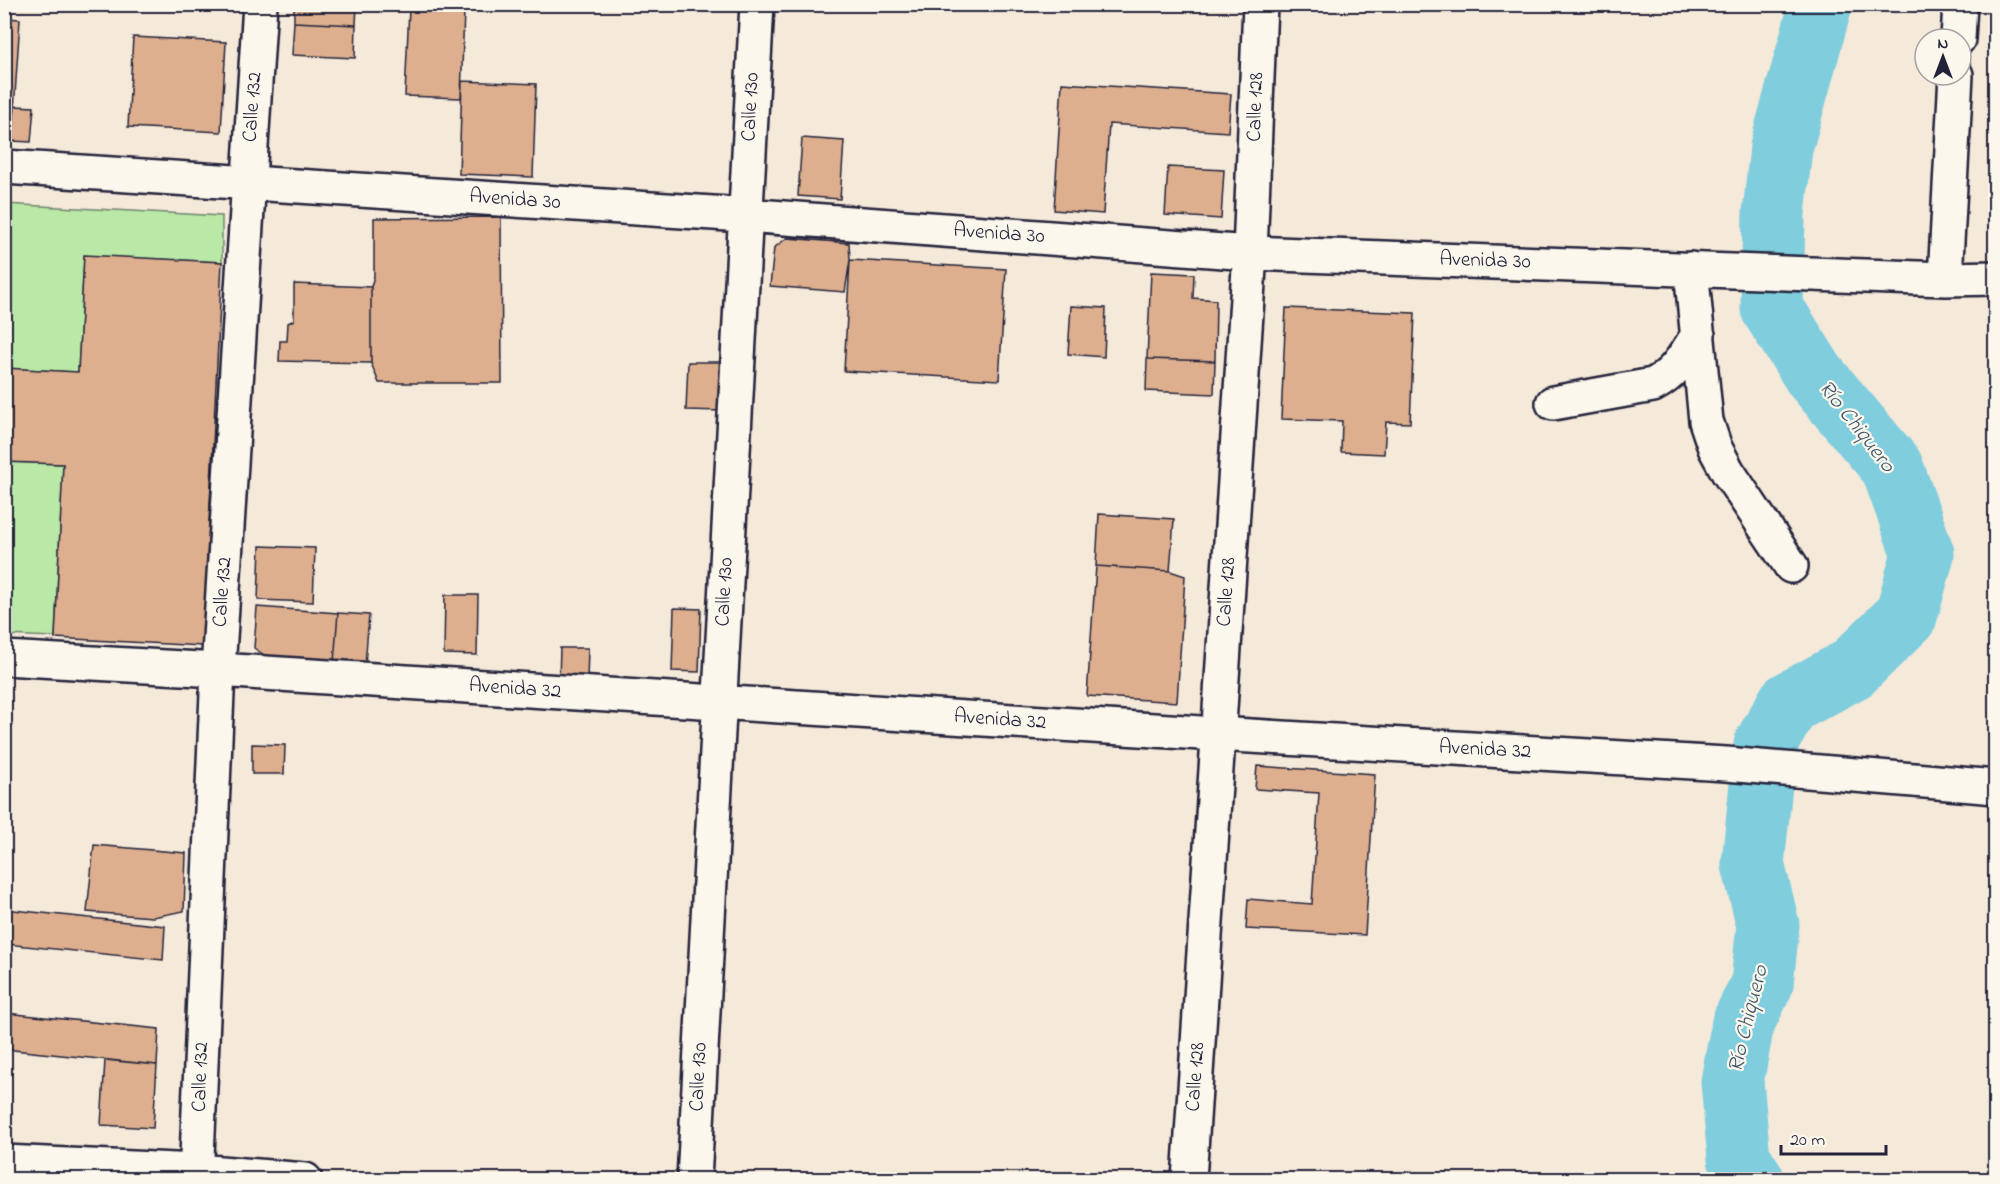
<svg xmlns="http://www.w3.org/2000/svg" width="2000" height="1184" font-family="'Indie Flower',sans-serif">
<rect width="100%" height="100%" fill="#f5e9d9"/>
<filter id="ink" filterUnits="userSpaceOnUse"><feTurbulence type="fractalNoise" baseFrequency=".0167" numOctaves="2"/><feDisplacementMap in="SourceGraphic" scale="12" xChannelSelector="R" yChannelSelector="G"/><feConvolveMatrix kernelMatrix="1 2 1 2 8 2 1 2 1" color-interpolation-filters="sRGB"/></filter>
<g filter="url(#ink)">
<path fill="#bae8a6" stroke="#6e8570" stroke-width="1.5" d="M4 204 222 216V262L84 256 78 372 5 368Z
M5 462 63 464 55 637 5 635Z"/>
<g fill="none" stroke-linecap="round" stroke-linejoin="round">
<path stroke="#7fcddd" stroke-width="63" d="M1753 1180 1739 1158 1732 1082 1743 1023 1762 984 1768 925 1753 864 1765 745 1789 703 1852 669 1906 616 1923 554 1892 467 1815 376 1772 308 1774 213 1781 148 1821 4"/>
</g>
<path fill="#ddaf8e" stroke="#22223b" stroke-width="1.5" d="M294 4H357L356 25 294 22Z
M465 4H513V11L464 10Z
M409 8 464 10 461 98 405 96Z
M4 18 20 19 12 141 4 140Z
M294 22 356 25 355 58 292 55Z
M133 37 226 42 221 132 128 127Z
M462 81 536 84 533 177 459 174Z
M1062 83 1231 94 1228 132 1109 124 1103 214 1054 210Z
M15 106 34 107 31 142 12 141Z
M802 138 844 141 840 199 798 196Z
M1168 167 1224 170 1221 219 1165 215Z
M501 217 502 383H379L371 363V287L374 276V218Z
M787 238 849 243 850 260 845 292 770 286 774 248Z
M84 255 222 262 203 646 55 638 63 464 4 462V368L78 372Z
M850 260 1006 269 999 380 844 371Z
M1151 272 1194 274 1193 298 1216 300 1215 361 1147 359Z
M294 284 371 287V363L279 361 280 341H287L288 323 294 320Z
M1071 306 1106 308 1104 357 1068 354Z
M1286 308 1415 313 1410 423 1386 422 1384 454 1341 452 1342 421 1281 419Z
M1147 359 1215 361 1214 394 1146 391Z
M688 362H724L723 411 686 410Z
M1099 514 1174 519 1170 571 1096 566Z
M260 546 315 548 313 602 258 600Z
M1096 566 1170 571 1185 576 1177 702 1087 696Z
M445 595H478L477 655 444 654Z
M257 607 338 613 334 662 267 657 254 648Z
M674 608 701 609 699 672 672 671Z
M338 613 369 615 365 665 334 662Z
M560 648H588L587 681 559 680Z
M252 744 285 745 284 774H252Z
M1257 766 1375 774 1365 935 1246 929 1248 899 1312 904 1319 793 1255 789Z
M94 845 186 853 184 911 153 917 87 912Z
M4 909 165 926 163 960 6 944V1013L159 1029 157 1065 4 1049Z
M105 1060 157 1065 153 1128 101 1125Z"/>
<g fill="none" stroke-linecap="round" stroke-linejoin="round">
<defs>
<path id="minor" d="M1958 39 1960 4
M4 167 744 215 1250 253 1945 279 1996 278
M1691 269 1706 421 1715 448 1728 472 1791 566
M1945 279 1956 75
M1553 403 1653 385C1676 373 1684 356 1698 335
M4 658 218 670 1217 734 1726 764 1996 787
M4 1162 197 1171 305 1180
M694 1180 757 4"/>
<path id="major" d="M196 1180 218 670 260 4
M1189 1180 1250 253 1260 4"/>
</defs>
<use href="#minor" stroke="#22223b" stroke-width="38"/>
<use href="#major" stroke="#22223b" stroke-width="38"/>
<use href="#minor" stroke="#fbf7ec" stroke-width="33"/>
<use href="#major" stroke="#fbf7ec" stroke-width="33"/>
</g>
</g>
<g text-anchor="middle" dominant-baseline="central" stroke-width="4.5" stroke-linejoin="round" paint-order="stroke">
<g font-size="21" fill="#22223b" stroke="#fbf7ec">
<text transform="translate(253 107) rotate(-86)">Calle 132</text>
<text transform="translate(751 107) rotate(-87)">Calle 130</text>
<text transform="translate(1256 107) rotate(-88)">Calle 128</text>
<text transform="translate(515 200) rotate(4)">Avenida 30</text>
<text transform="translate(999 234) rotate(4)">Avenida 30</text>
<text transform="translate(1485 261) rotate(2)">Avenida 30</text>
<text transform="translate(223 592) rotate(-86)">Calle 132</text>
<text transform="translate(725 592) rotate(-87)">Calle 130</text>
<text transform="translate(1227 592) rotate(-86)">Calle 128</text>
<text transform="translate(515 689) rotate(4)">Avenida 32</text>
<text transform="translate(1000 720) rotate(4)">Avenida 32</text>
<text transform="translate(1485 750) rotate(3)">Avenida 32</text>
<text transform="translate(201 1077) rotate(-88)">Calle 132</text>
<text transform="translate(699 1077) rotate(-87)">Calle 130</text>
<text transform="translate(1196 1077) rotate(-86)">Calle 128</text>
</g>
<g font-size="22" font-style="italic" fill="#3e556c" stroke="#fbf7ec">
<text transform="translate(1856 427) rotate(52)">Río Chiquero</text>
<text transform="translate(1749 1019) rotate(-76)">Río Chiquero</text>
</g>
</g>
<rect width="2000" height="1184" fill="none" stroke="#fbf7ec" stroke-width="24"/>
<rect x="12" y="12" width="1976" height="1160" fill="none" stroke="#22223b" stroke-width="2" filter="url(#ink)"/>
<g transform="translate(1943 57)"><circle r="28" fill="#fbf7ec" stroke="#a4a2a5" stroke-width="1.5"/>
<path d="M0-4.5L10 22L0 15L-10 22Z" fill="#22223b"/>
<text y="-9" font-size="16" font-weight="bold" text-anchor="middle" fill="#22223b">N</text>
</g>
<path d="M1781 1145v9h105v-9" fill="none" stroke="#22223b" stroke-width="3"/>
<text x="1790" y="1145" font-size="18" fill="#22223b" stroke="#fbf7ec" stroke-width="4.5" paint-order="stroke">20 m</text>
</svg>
